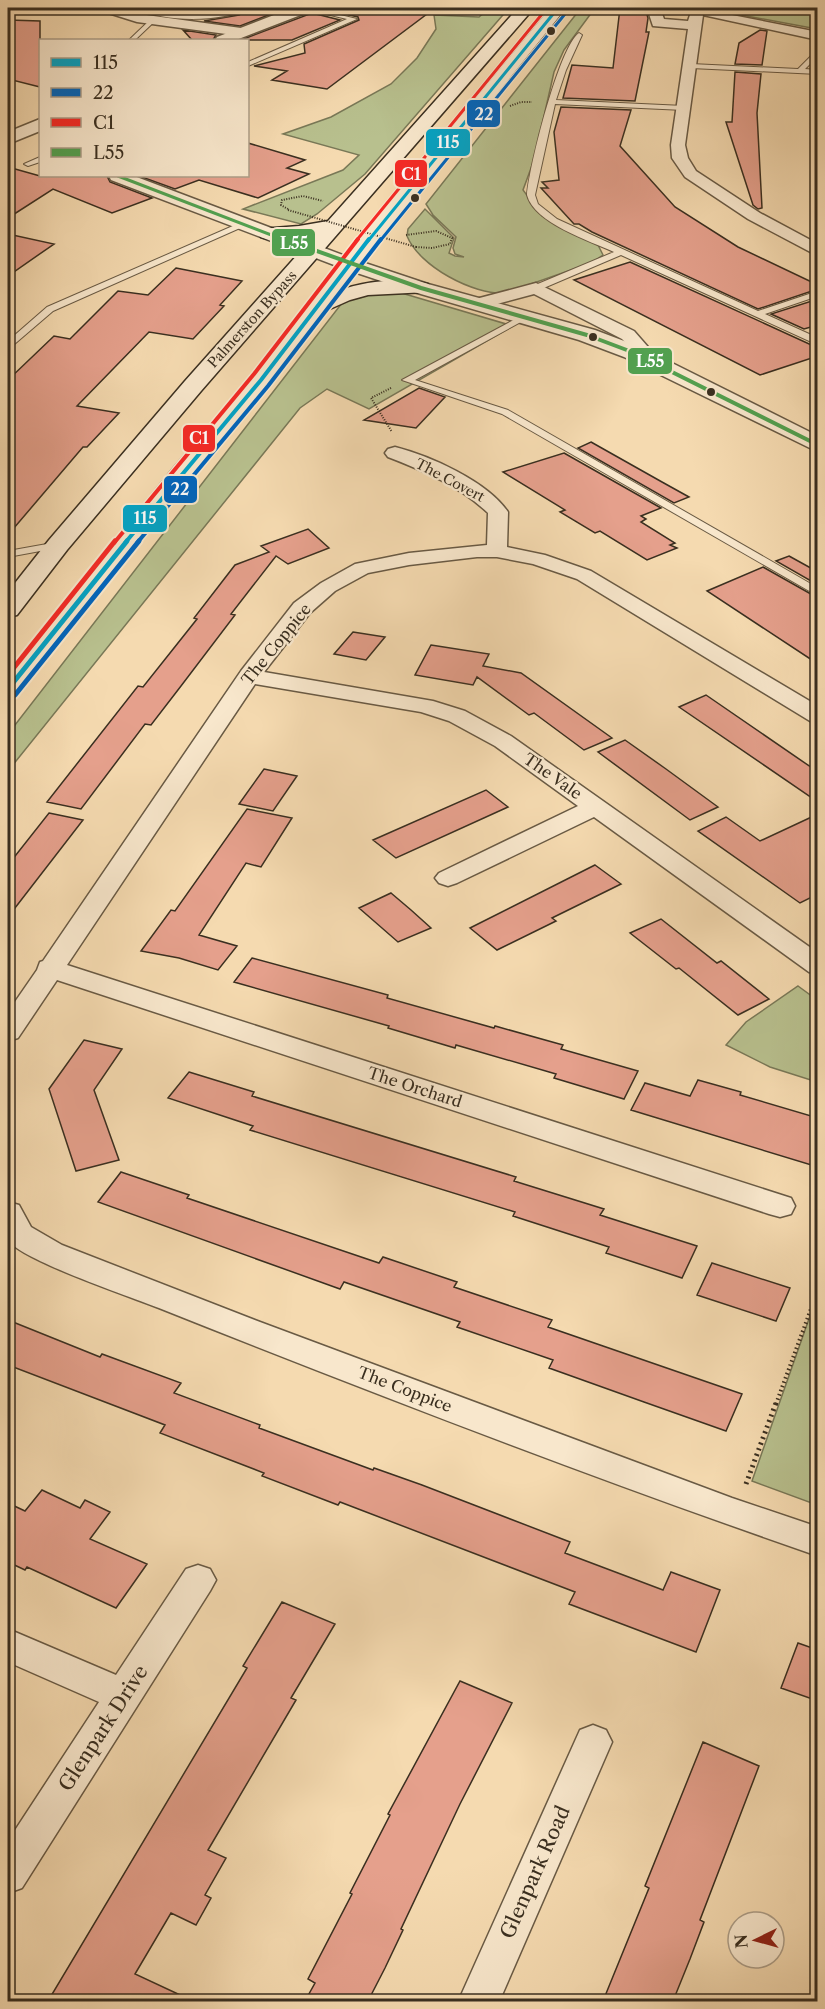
<svg xmlns="http://www.w3.org/2000/svg" width="825" height="2009" font-family="'Libre Caslon Text',serif">
<rect width="100%" height="100%" fill="#f5dab0"/>
<filter id="stains"><feTurbulence type="fractalNoise" baseFrequency=".00333" numOctaves="4"/><feColorMatrix values="0 0 0 0 .2 0 0 0 0 .09 0 0 0 0 .02 0 0 0 .5 -.17"/></filter>
<radialGradient id="worn" r=".72"><stop offset=".6" stop-color="#630" stop-opacity="0"/><stop offset="1" stop-color="#630" stop-opacity=".3"/></radialGradient>
<path fill="#b8c08e" stroke="#797857" stroke-width="1.5" d="M490 8H509L365 174 317 214 301 224 243 209 343 170 359 155 283 134 331 117 391 84 417 58 436 29 434 15 479 17Z
M581 8H595L564 50 554 72 534 160 523 190 542 216 598 245 603 255 591 263 505 293C473 295 419 266 407 236L408 229 425 209 454 238 449 253 455 256 464 257 455 254 453 248 456 237 433 215 426 204Z
M714 8H817V29L736 14Z
M388 289 513 326 369 409 327 389 300 408 8 771V734L342 303 360 292Z
M798 986 817 1000V1082L770 1067 726 1045 746 1022Z
M817 1296V1505L752 1481Z"/>
<path fill="#e5a08c" stroke="#3a2f20" stroke-width="1.5" d="M163 8H236L194 13Z
M252 8H287L240 26 204 21 239 15Z
M319 8H435L327 89 272 80 287 71 254 66 305 53 304 44 359 20 358 17Z
M620 8H645L648 18 646 32H649L635 101 563 98 572 65 613 68Z
M312 13 340 20 292 40H241Z
M8 20 40 21V87L8 79Z
M183 30 216 35 213 40H192Z
M760 30 767 31 762 65 735 64 739 43Z
M735 72 761 74 757 113 762 208 758 209 753 205 726 122H732Z
M561 107 631 110 620 146 675 207 738 247 818 285V289L758 309 592 232 579 224H574L541 188H548L542 182 559 180 554 132Z
M248 143 305 160 287 168 309 174 258 198 199 180 175 189 139 176H248Z
M8 167 40 176H107L110 182 152 198 112 213 53 189 8 218Z
M8 234 54 244 8 276Z
M630 262 818 348V356L760 375 574 280Z
M176 268 242 281 220 305 224 306 193 339 149 332 77 406 119 413 87 447H83L8 535V380L54 336 70 339 118 291 148 295Z
M818 299V325L804 329 771 314Z
M419 388 445 397 416 428 364 420Z
M591 442 662 482 689 497 674 503 578 448Z
M564 453 661 508 641 516 646 519 641 522 675 543 670 545 677 548 647 560 600 531 595 533 560 512 565 510 503 472Z
M308 529 329 548 288 564 276 556 231 614 235 615 181 686 151 725 145 724 81 809 47 802 138 686 143 687 197 619 194 618 235 565 269 552 261 546Z
M789 556 818 572V585L776 561Z
M763 567 818 598V664L707 591Z
M353 632 385 637 366 660 334 654Z
M431 645 489 654 483 666 521 673 612 738 584 750 534 713 529 715 477 677 473 685 415 675Z
M706 695 818 772V802L679 707Z
M625 740 666 769 718 807 690 820 598 752Z
M264 769 297 776 273 811 239 804Z
M486 790 508 807 396 858 373 840Z
M247 809 292 818 261 867 246 863 199 935 237 946 218 970 179 958 141 951 171 910 175 911Z
M49 813 83 820 8 917V865Z
M818 814V894L800 903 698 831 726 817 760 841Z
M595 865 621 884 552 918 556 921 497 950 470 928Z
M391 893 411 910 431 928 398 942 359 908Z
M661 919 717 963 721 961 769 999 738 1015 679 968 676 969 630 933Z
M252 958 388 995 387 998 494 1028 495 1026 563 1045 561 1049 638 1071 624 1099 554 1078 556 1074 456 1045 455 1048 388 1028 389 1026 234 982Z
M84 1040 122 1049 94 1090 119 1160 76 1171 49 1089Z
M189 1072 254 1092 252 1096 516 1177 514 1181 604 1209 600 1215 697 1246 682 1278 606 1253 609 1247 513 1216 515 1212 250 1130 253 1126 168 1098Z
M698 1080 741 1092 740 1095 818 1118V1167L631 1110 645 1083 690 1096Z
M121 1172 189 1195 187 1198 379 1263 383 1257 457 1282 454 1287 552 1320 548 1327 742 1394 726 1431 644 1402 549 1368 553 1360 457 1327 460 1322 344 1282 340 1289 98 1202Z
M712 1263 790 1288 776 1321 697 1295Z
M8 1320 100 1357 102 1354 181 1383 174 1393 260 1425 259 1428 373 1470 374 1468 422 1485 570 1542 565 1553 663 1590 671 1572 720 1590 696 1652 569 1604 575 1592 340 1502 338 1505 262 1476 264 1473 160 1433 165 1425 8 1365Z
M42 1490 80 1508 85 1500 110 1512 90 1539 147 1564 116 1608 27 1567 25 1570 8 1562V1503L25 1511Z
M282 1602 335 1624 291 1698 296 1700 208 1850 226 1858 205 1895 211 1898 196 1925 171 1913 135 1974 193 2001H48L247 1668 243 1666Z
M798 1643 818 1650V1701L781 1688Z
M460 1681 512 1703 460 1804 401 1929 403 1930 385 1968 368 2001H305L315 1983 308 1979 352 1894 350 1893 390 1815 388 1814Z
M703 1742 759 1766 700 1920 704 1922 690 1959 673 2001H603L649 1888 645 1886Z"/>
<g fill="none" stroke-linecap="round" stroke-linejoin="round">
<defs>
<path id="service" d="M137 8 194 15 250 8C224 22 163 23 137 8Z
M301 8H311L357 19 248 66V62L347 19Z
M444 8H451L445 12H441Z
M151 19 156 20 135 40H129Z
M579 33 582 35 566 70 556 100 684 106 688 108 684 110 555 104 535 195 538 204 557 219 758 311 818 291V296L765 314 818 338V345L621 255 539 290H533V286L614 252C590 241 534 223 527 195 529 167 559 47 579 33Z
M818 49V56L805 69 818 70V74L691 68 688 66 691 64 798 69Z
M40 157V162L28 166 24 164Z
M242 222 249 224 53 311 11 347 8 348V341L47 307Z
M521 316 528 318 415 380 508 410 818 588V596L502 414 402 380Z
M58 542 62 543V547L8 557V551Z"/>
<path id="minor" d="M100 8H118L139 14 241 28 248 32 241 36 137 22 102 11Z
M647 8H660L664 19 688 21 691 12 686 8H704L732 15 818 32V40L703 15 685 145 688 158 696 171 760 213 818 244V256L748 219 685 177 672 158 671 145 688 29 653 26Z
M536 283 634 331 648 347 638 356H626L623 352 629 346 622 339 534 294 478 309 472 308 469 304 472 300Z
M395 447C430 456 487 481 508 512L507 547 545 555 591 571 818 706V723L810 721 577 579 533 564 497 557H477L409 565 368 573 335 591 310 613 264 672 433 701 465 711 511 736 818 953V974L809 972 594 817 457 883 448 886 439 883 435 878 439 873 578 806 495 746 449 721 421 712 255 684 67 965 791 1198 795 1206 791 1214 780 1217 769 1214 57 980 18 1038 8 1041V1012L37 970 40 962 43 961 241 671 294 603 321 583 355 564 409 553 487 545 488 513C460 486 424 471 388 457L385 453 388 449Z
M8 1202 19 1205 31 1227 62 1245 260 1322 732 1498 818 1527V1556C596 1479 377 1395 159 1308 131 1297 21 1260 8 1240Z
M198 1565 210 1569 216 1580 210 1591 22 1888 8 1893V1841L99 1702 8 1662V1629L116 1675 186 1569Z
M593 1725 606 1730 612 1742 499 2002H458L580 1730Z"/>
<path id="tertiary" d="M292 8H313L311 11 236 40H215L217 37Z
M40 119V131L8 144V132Z
M109 176H134L356 260 428 284 595 330 640 347 818 436V452L624 357 579 340 414 292 342 268 111 180Z"/>
<path id="secondary" d="M518 8H534L201 391 67 550 17 615 8 617V592L49 540 185 381 315 235 268 239 261 237 258 233 261 229 299 226 328 221Z
M550 8H566L340 290C367 281 400 277 428 284L431 288 428 292 368 295 350 300 323 312 269 385 188 480 18 695 8 697V672L172 470 253 375 342 260Z"/>
</defs>
<use href="#service" stroke="#695a44" stroke-width="2"/>
<use href="#minor" stroke="#695a44" stroke-width="3"/>
<use href="#tertiary" stroke="#695a44" stroke-width="3"/>
<use href="#secondary" stroke="#3a2f20" stroke-width="3"/>
<path stroke="#3a2f20" stroke-width="2" stroke-dasharray="1 1.5" stroke-linecap="butt" d="M510 106 521 102H532
M288 209 281 205 282 200 303 196 323 201
M406 235 436 231 452 238 450 244 432 248 416 247
M391 388 371 398 392 432"/>
<path stroke="#3a2f20" stroke-width="4" stroke-dasharray="1.5 3" stroke-linecap="butt" d="M776 1404 818 1290"/>
<path stroke="#3a2f20" stroke-width="5" stroke-dasharray="2 4" stroke-linecap="butt" d="M746 1484 776 1403"/>
<use href="#service" fill="#f8e7cc" fill-rule="evenodd"/>
<use href="#minor" fill="#f8e7cc" fill-rule="evenodd"/>
<use href="#tertiary" fill="#f8e7cc" fill-rule="evenodd"/>
<use href="#secondary" fill="#f8e7cc" fill-rule="evenodd"/>
<path stroke="#3a2f20" stroke-width="2" stroke-dasharray="1 1.5" stroke-linecap="butt" d="M288 210 416 247"/>
<defs>
<path id="bus-1-far2" d="M368 241 558 8"/>
<path id="bus-1-far1" d="M125 543 261 380 369 239"/>
<path id="bus-1" d="M8 689 127 541"/>
<path id="bus-2-far2" d="M380 241 565 14"/>
<path id="bus-2-far1" d="M137 543 268 386 381 239"/>
<path id="bus-2" d="M15 695 139 541"/>
<path id="bus-3-far2" d="M356 241 547 8"/>
<path id="bus-3-far1" d="M114 543 254 374 358 239"/>
<path id="bus-3" d="M8 675 115 541"/>
<path id="bus-4-far1" d="M118 176 287 241"/>
<path id="bus-4" d="M283 239 421 288 587 335 632 352 818 445"/>
</defs>
<use href="#bus-1-far2" stroke="#f8e7cc" stroke-width="5"/>
<use href="#bus-1-far1" stroke="#f8e7cc" stroke-width="7"/>
<use href="#bus-1" stroke="#f8e7cc" stroke-width="9"/>
<use href="#bus-2-far2" stroke="#f8e7cc" stroke-width="5"/>
<use href="#bus-2-far1" stroke="#f8e7cc" stroke-width="7"/>
<use href="#bus-2" stroke="#f8e7cc" stroke-width="9"/>
<use href="#bus-3-far2" stroke="#f8e7cc" stroke-width="5"/>
<use href="#bus-3-far1" stroke="#f8e7cc" stroke-width="7"/>
<use href="#bus-3" stroke="#f8e7cc" stroke-width="9"/>
<use href="#bus-4-far1" stroke="#f8e7cc" stroke-width="5"/>
<use href="#bus-4" stroke="#f8e7cc" stroke-width="7"/>
<use href="#bus-1-far2" stroke="#03a3c5" stroke-width="3"/>
<use href="#bus-1-far1" stroke="#03a3c5" stroke-width="4"/>
<use href="#bus-1" stroke="#03a3c5" stroke-width="5"/>
<use href="#bus-2-far2" stroke="#0065bd" stroke-width="3"/>
<use href="#bus-2-far1" stroke="#0065bd" stroke-width="4"/>
<use href="#bus-2" stroke="#0065bd" stroke-width="5"/>
<use href="#bus-3-far2" stroke="#f52a26" stroke-width="3"/>
<use href="#bus-3-far1" stroke="#f52a26" stroke-width="4"/>
<use href="#bus-3" stroke="#f52a26" stroke-width="5"/>
<use href="#bus-4-far1" stroke="#52a150" stroke-width="3"/>
<use href="#bus-4" stroke="#52a150" stroke-width="4"/>
</g>
<g fill="#3a2f20" stroke="#f8e7cc" stroke-width="2">
<circle cx="551" cy="31" r="5"/>
<circle cx="415" cy="198" r="5"/>
<circle cx="593" cy="337" r="5"/>
<circle cx="711" cy="392" r="5"/>
</g>
<g text-anchor="middle" dominant-baseline="central" stroke-width="4.5" stroke-linejoin="round" paint-order="stroke">
<g font-size="14" fill="#3a2f20" stroke="#f8e7cc">
<text transform="translate(252 319) rotate(-48)">Palmerston Bypass</text>
<text transform="translate(450 480) rotate(28)">The Covert</text>
</g>
<g font-size="16" fill="#3a2f20" stroke="#f8e7cc">
<text transform="translate(276 644) rotate(-51)">The Coppice</text>
<text transform="translate(553 776) rotate(35)">The Vale</text>
<text transform="translate(415 1087) rotate(18)">The Orchard</text>
<text transform="translate(405 1389) rotate(21)">The Coppice</text>
</g>
<g font-size="20" fill="#3a2f20" stroke="#f8e7cc">
<text transform="translate(103 1728) rotate(-57)">Glenpark Drive</text>
<text transform="translate(535 1872) rotate(-66)">Glenpark Road</text>
</g>
</g>
<g stroke="#f8e7cc" stroke-width="2">
<rect x="466" y="99" width="35" height="29" rx="6" fill="#0065bd"/>
<rect x="425" y="128" width="46" height="29" rx="6" fill="#03a3c5"/>
<rect x="394" y="159" width="34" height="29" rx="6" fill="#f52a26"/>
<rect x="271" y="228" width="45" height="29" rx="6" fill="#52a150"/>
<rect x="627" y="347" width="46" height="28" rx="6" fill="#52a150"/>
<rect x="182" y="424" width="34" height="29" rx="6" fill="#f52a26"/>
<rect x="163" y="475" width="35" height="29" rx="6" fill="#0065bd"/>
<rect x="122" y="504" width="46" height="29" rx="6" fill="#03a3c5"/>
</g>
<g font-size="16" text-anchor="middle" font-weight="bold" fill="#fff">
<text x="484" y="120">22</text>
<text x="448" y="148">115</text>
<text x="411" y="180">C1</text>
<text x="294" y="249">L55</text>
<text x="650" y="367">L55</text>
<text x="199" y="444">C1</text>
<text x="180" y="495">22</text>
<text x="145" y="524">115</text>
</g>
<rect width="825" height="2009" fill="none" stroke="#f5dab0" stroke-width="30"/>
<rect x="9" y="9" width="807" height="1991" fill="none" stroke="#3a2f20" stroke-width="3"/>
<rect x="15" y="15" width="795" height="1979" fill="none" stroke="#3a2f20" stroke-width="1.5"/>
<rect x="39" y="39" width="210" height="138" fill="#f8e7cc" stroke="#ac9d87" stroke-width="1.5"/>
<rect x="51" y="58" width="30" height="9" fill="#03a3c5" stroke="#ac9d87" stroke-width="1.5"/>
<text x="93" y="69" font-size="18" fill="#3a2f20">115</text>
<rect x="51" y="88" width="30" height="9" fill="#0065bd" stroke="#ac9d87" stroke-width="1.5"/>
<text x="93" y="99" font-size="18" fill="#3a2f20">22</text>
<rect x="51" y="118" width="30" height="9" fill="#f52a26" stroke="#ac9d87" stroke-width="1.5"/>
<text x="93" y="129" font-size="18" fill="#3a2f20">C1</text>
<rect x="51" y="148" width="30" height="9" fill="#52a150" stroke="#ac9d87" stroke-width="1.5"/>
<text x="93" y="159" font-size="18" fill="#3a2f20">L55</text>
<g transform="translate(756 1940) rotate(265)"><circle r="28" fill="#f8e7cc" stroke="#ac9d87" stroke-width="1.5"/>
<path d="M0-4.5L10 22L0 15L-10 22Z" fill="#8f2418"/>
<text y="-9" font-size="16" font-weight="bold" text-anchor="middle" fill="#3a2f20">N</text>
</g>
<rect width="100%" height="100%" filter="url(#stains)"/>
<rect width="100%" height="100%" fill="url(#worn)"/>
</svg>
